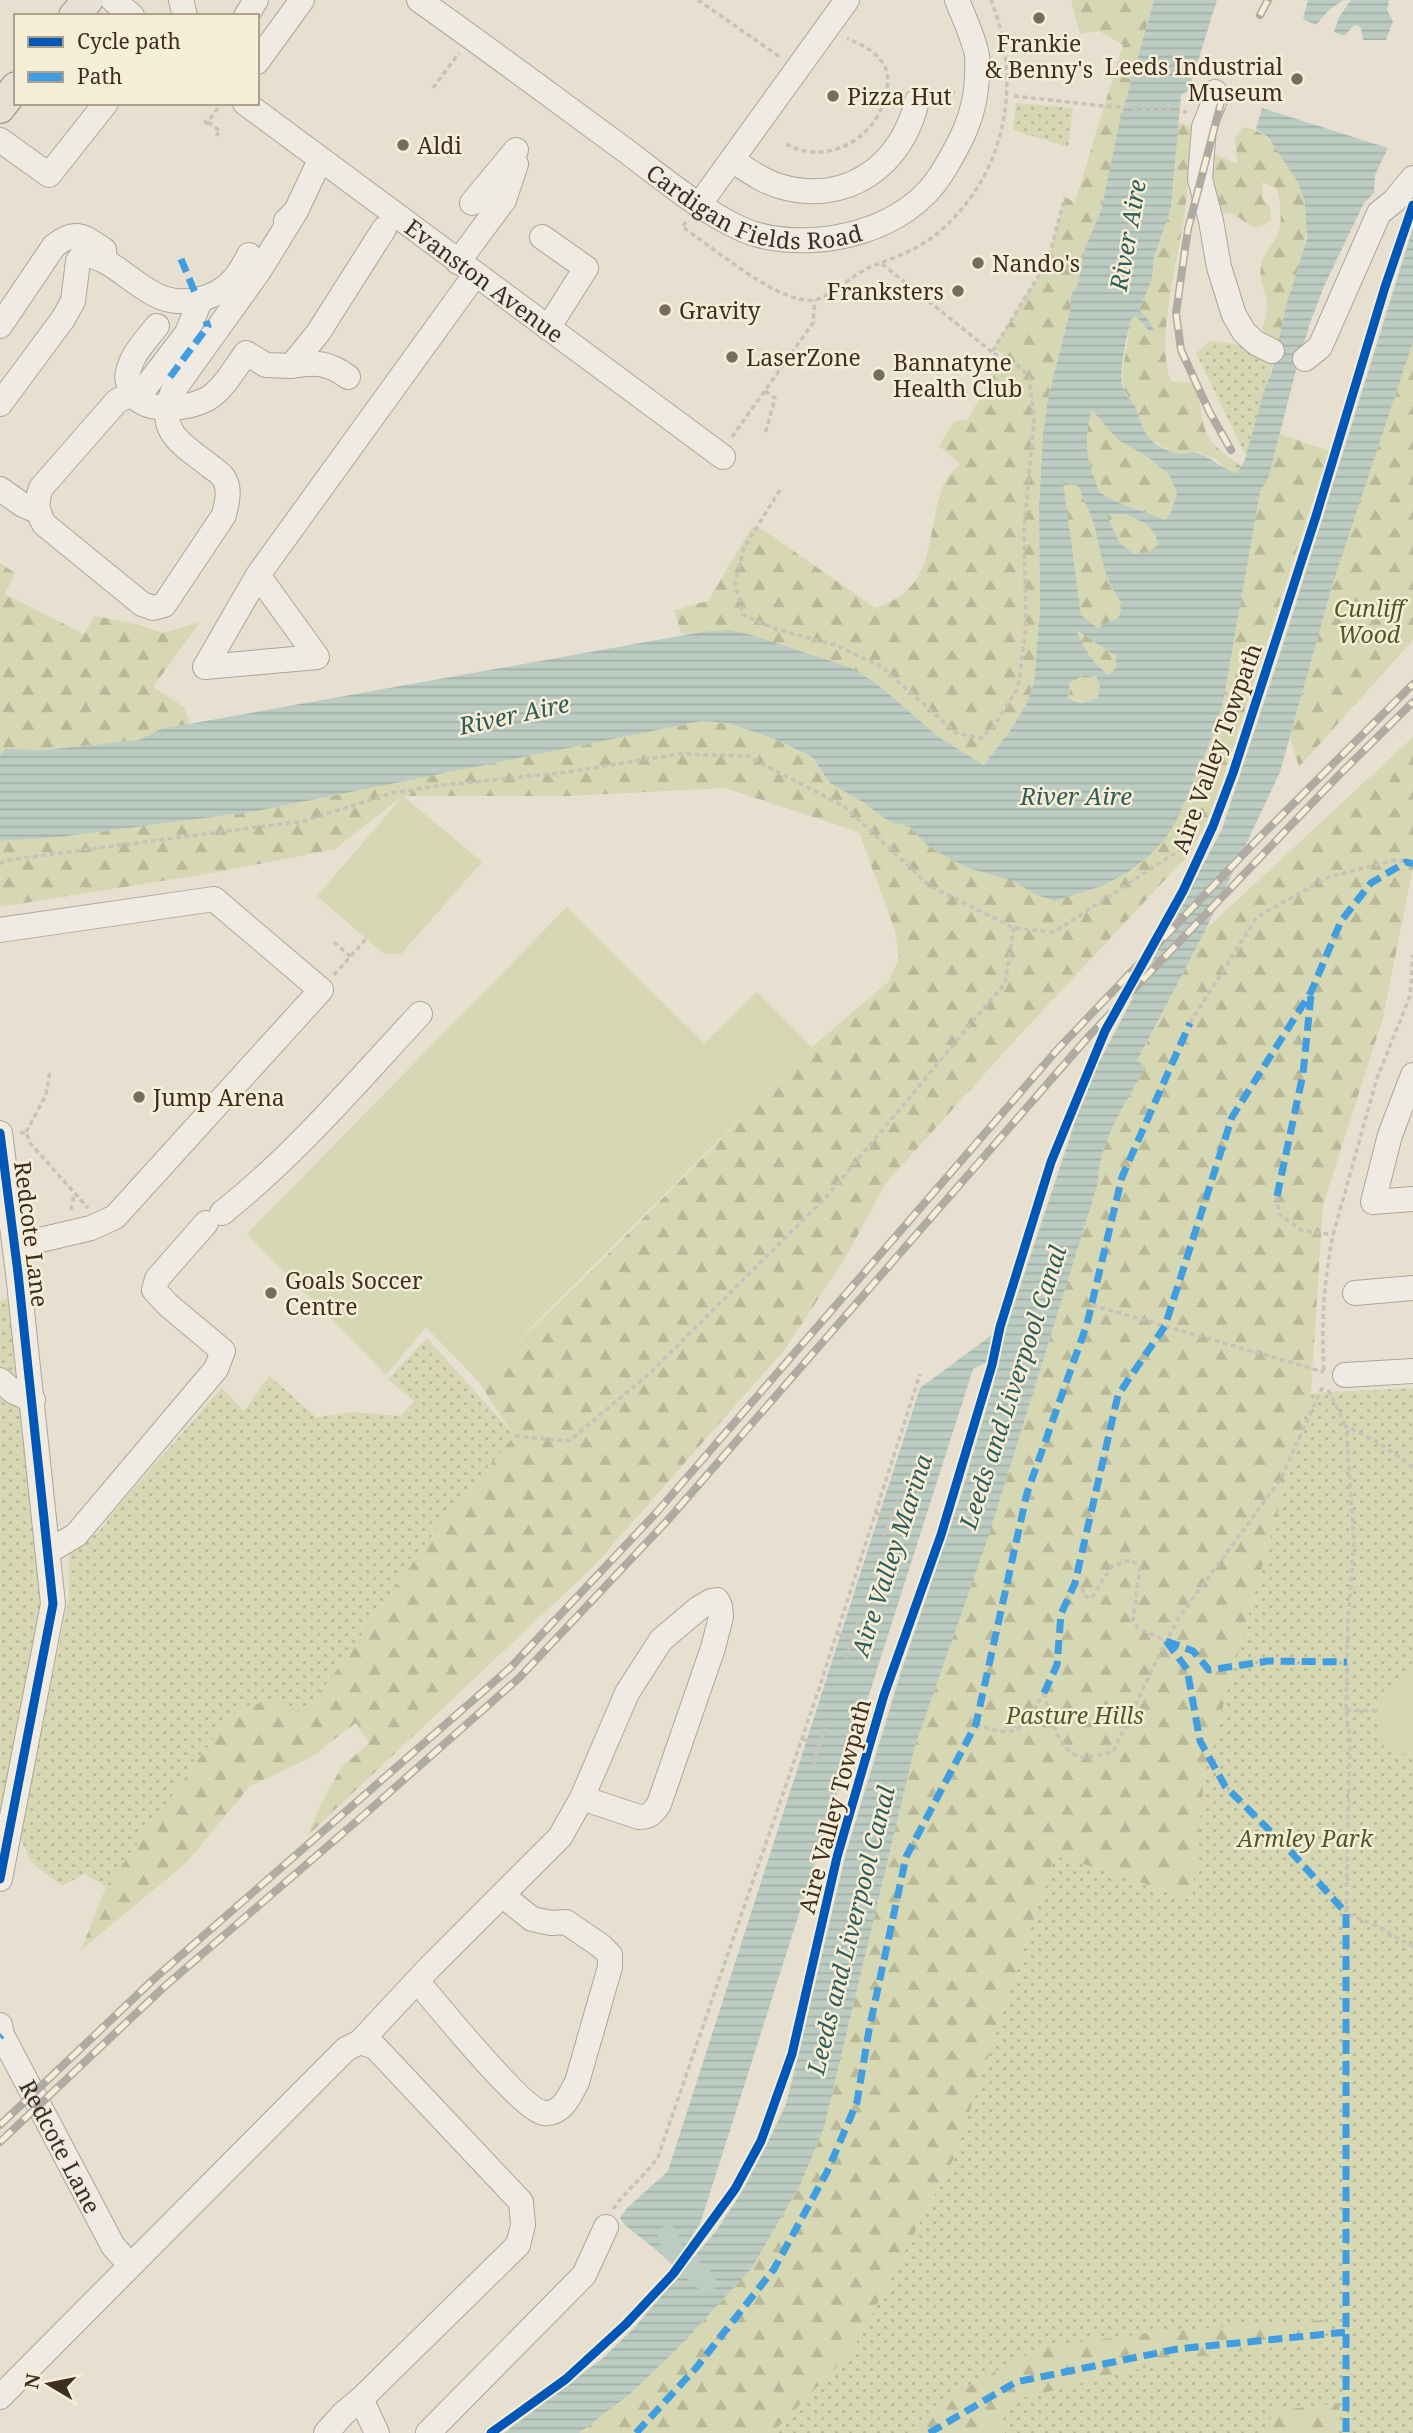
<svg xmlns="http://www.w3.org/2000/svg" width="1413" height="2433" font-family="'Noto Serif',serif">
<defs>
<pattern id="grass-dots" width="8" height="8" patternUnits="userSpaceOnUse" patternTransform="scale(1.75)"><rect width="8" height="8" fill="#d6d7b3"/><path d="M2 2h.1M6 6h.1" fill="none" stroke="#b9b99a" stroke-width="1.8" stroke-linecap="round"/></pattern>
<pattern id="forest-firs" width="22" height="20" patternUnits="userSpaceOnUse" patternTransform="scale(1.75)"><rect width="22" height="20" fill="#d6d7b3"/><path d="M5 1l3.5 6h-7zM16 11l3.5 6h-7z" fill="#b9b99a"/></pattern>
<pattern id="water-rules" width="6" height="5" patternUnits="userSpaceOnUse" patternTransform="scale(1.75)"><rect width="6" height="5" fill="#bcccc2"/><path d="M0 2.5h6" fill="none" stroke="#a2b0a6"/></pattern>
</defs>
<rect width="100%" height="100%" fill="#e7e0d1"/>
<path fill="url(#grass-dots)" d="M1016 103 1073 108 1068 147 1013 130Z
M1210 341C1235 342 1253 348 1275 359L1266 385 1246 456 1196 353Z
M11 1297 41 1606 0 1821V1301Z
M427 1338 515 1436 434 1533 329 1681 127 1900 85 1874 62 1886 31 1862 19 1836 69 1597V1551L99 1532 113 1512 222 1388 244 1411 269 1376 316 1417 353 1412 401 1416 414 1401 388 1379Z
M1413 1388V2433H772L852 2351 954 2158 1055 1855 1192 1899 1205 1771 1311 1393Z"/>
<path fill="url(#forest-firs)" d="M1071 0H1154L1119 124 1101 211 1085 248 1078 284 1070 297 1071 307 1048 398 1043 434 1039 507 1040 609 1034 683 1026 705 1009 732 983 765 940 738 877 684 820 657 752 635 701 632 682 634 674 610 708 601 752 527 762 529 875 608C938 589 925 535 943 486 946 478 954 470 960 464L939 446 954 421 967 420 1003 359 1004 355 994 348 1048 260 1065 197 1075 202 1123 45 1099 31 1080 34Z
M1177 122 1195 127C1191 157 1188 187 1184 217 1178 260 1155 343 1171 381L1195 383C1201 399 1200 417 1206 432 1212 447 1230 457 1242 467L1237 473 1228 472 1217 460 1198 452 1177 455 1146 437 1134 404 1124 390 1122 375 1131 319 1136 316 1149 331H1154L1151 323 1139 310 1152 279 1154 257 1171 208 1175 174Z
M1243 127C1264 130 1271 141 1284 158 1333 225 1290 275 1278 344L1267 338 1262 328C1276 296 1257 291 1261 265 1262 254 1273 246 1277 236 1283 222 1281 202 1276 188L1262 182 1263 200 1270 207 1271 220 1265 225 1254 228 1232 213 1213 212 1209 152 1238 164 1235 138Z
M1413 342V640L1299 767 1290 737 1333 583Z
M1091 409 1118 440 1148 457 1169 475 1177 493 1171 512 1166 520 1118 503 1100 493 1092 474 1085 445Z
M1280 434 1329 451 1220 787 1208 819 1191 852 1016 1039 886 1183 844 1260 785 1349 593 1567 307 1836 322 1802 341 1768 369 1743 356 1723 308 1759 250 1786 186 1863 81 1950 106 1887 232 1713 268 1700 301 1712 329 1681 434 1533 514 1436 478 1381 593 1269 812 1047 889 981 899 958 895 931 859 832 725 788 570 796H403L335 849 218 872 0 907V841L60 837 257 811 702 721 728 723 775 739 812 758 830 783 866 804 888 821 910 827 927 845 1014 881 1046 899 1054 901 1102 886 1128 873 1148 857 1179 816 1211 740 1223 703 1260 491 1269 476Z
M1062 481 1078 486C1083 498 1089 510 1093 522 1102 551 1102 579 1122 603L1119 618 1097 628 1081 615Z
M1124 514C1142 522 1155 525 1158 545L1148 552 1134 554 1120 543 1106 515Z
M0 563 15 573 5 594 84 634 95 616 140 625 163 633 200 622 153 687 184 707 190 724 161 729 139 740 44 750 7 749 0 755Z
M1075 628 1116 656V669L1109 675C1092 663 1083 647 1075 628Z
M1084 675 1096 676 1100 687 1098 698 1089 703 1068 699 1071 683Z
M1413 737V868L1383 1018 1323 1205 1311 1393 1205 1771 1192 1899 1055 1855 954 2158 852 2351 772 2433H579L630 2394 678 2348 751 2269 800 2185 824 2128 915 1746 988 1538 1098 1183C1099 1141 1126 1102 1145 1066L1137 1062 1206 929Z
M1325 2320V2341L1180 2359 1010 2401 1003 2419 1005 2433H908L938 2403 1041 2347 1166 2331Z
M1339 2403V2433H1263L1274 2411Z"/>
<path fill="#d6d7b3" d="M403 796 482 862 401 954H384L317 896Z
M567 907 704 1043 757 992 812 1047 478 1381 426 1327 386 1375 247 1234Z
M1413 1673V1757C1366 1747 1369 1688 1413 1673Z"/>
<path fill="url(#water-rules)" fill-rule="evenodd" d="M1154 0H1217L1189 90 1181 95 1171 208 1154 257 1152 279 1139 310 1151 323 1154 331H1149L1136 316 1131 319C1127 337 1118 371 1123 388 1125 395 1132 400 1135 406 1145 433 1145 442 1174 453 1182 456 1192 450 1200 454 1215 459 1224 471 1237 473L1244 462 1266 385 1272 371 1286 306 1307 239 1305 202 1298 182 1268 137 1256 129 1262 108 1388 148 1375 175 1374 193 1364 203 1324 286 1310 323 1298 362 1269 476 1260 492 1223 703 1211 740 1179 816 1165 839 1148 857 1127 873 1102 886 1054 901 1034 894 1014 881 971 869 950 859 927 845 910 827 888 821 866 804 830 783 812 757 775 739 728 723 702 721 257 811 60 837 0 841V755L6 749 44 750 139 740 161 729 701 632 729 630 752 635 851 668 877 684 940 738 984 765 1009 732 1026 705 1034 683 1040 609 1039 507 1043 434 1048 398 1071 307 1070 297 1078 284 1085 248 1101 211 1119 124ZM1092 410 1118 440 1148 457 1169 475 1177 493 1171 512 1166 520 1119 503 1100 493C1087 461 1082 444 1092 410ZM1063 482 1078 486C1083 498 1089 510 1093 522 1102 551 1102 579 1122 603L1119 617 1097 628 1081 615ZM1124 514C1141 521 1155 525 1158 545L1148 552 1134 554 1120 543 1106 515ZM1076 630 1116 656V668L1109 675C1092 663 1084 648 1076 630ZM1084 675 1096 676 1100 687 1098 697C1087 704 1079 704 1068 698L1070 683Z
M1308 0H1343L1329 10 1316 25 1303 19Z
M1351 0H1389L1387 10 1393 21 1386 40H1363L1361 28 1356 25 1352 27 1345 36 1334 32 1339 17Z
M1413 228V342L1333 583 1280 772 1206 929 1137 1061 1146 1067C1126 1102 1099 1141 1098 1183L988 1538 915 1746 824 2128 800 2185 751 2269 678 2348 630 2394 579 2433H504L603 2358 635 2327 717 2230 743 2190 768 2142 786 2104 795 2069 846 1853 901 1672 960 1498 994 1383 998 1357 973 1369 700 2224C689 2238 685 2251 676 2266L625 2225 620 2218 627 2208 668 2171 920 1388 993 1334 1006 1329 1076 1119 1098 1064 1222 829 1282 648Z"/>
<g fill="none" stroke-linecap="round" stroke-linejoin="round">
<path stroke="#bcccc2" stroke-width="21" d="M668 2236 672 2250 706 2282"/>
<defs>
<g id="minor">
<path d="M113 0 132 16"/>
<path d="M181 0 185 16"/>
<path id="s1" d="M419 0C490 50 559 102 629 153 662 178 718 224 758 235 821 251 906 231 942 173 961 142 976 114 977 76 977 69 978 61 977 55 973 36 964 18 957 0"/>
<path d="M246 16 256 0"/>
<path d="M257 62 302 0"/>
<path d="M1215 92V100L1204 127 1200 179 1211 221 1219 267 1234 315 1244 332 1256 343 1272 351"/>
<path id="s2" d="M245 103 723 457"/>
<path d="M0 140 49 175 106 103"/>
<path d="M732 160C746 169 762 181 779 186 846 206 902 166 917 101"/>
<path d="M472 203 516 150"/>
<path d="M699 205 847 0"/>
<path d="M286 221 296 211 320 160"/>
<path d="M542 237 586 268 548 328"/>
<path d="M458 262 504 200 516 164"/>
<path d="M204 298 199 303 187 333 145 388 117 401 41 488C36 503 36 509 44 524L142 604 153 608 164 605 224 515C227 502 231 488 223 477 220 473 214 469 210 466 181 443 155 431 173 391L259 271 296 211"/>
<path d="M0 326 54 246C76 228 84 237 104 250L105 260"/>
<path d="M157 326C145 341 132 354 128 372 126 378 128 382 130 388 138 415 187 410 207 399 223 390 235 368 246 353L266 365 291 366"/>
<path d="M1305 359 1320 347 1379 213 1394 201 1413 178"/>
<path d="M348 377C328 362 315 362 291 366L318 333 384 229"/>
<path d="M0 404 63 319 73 301 78 261 83 254C111 258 129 281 154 294 179 308 215 301 234 279 240 272 245 263 249 255"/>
<path d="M0 489 23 505 37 511"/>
<path d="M258 575 205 667 317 657 258 575 475 275"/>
<path d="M0 930 214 899 321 990 115 1217 91 1228 15 1246"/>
<path d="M1413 1075 1390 1135 1373 1202 1413 1199"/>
<path d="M0 1133 18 1273 53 1604 0 1879"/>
<path d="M222 1213C295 1155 356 1083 420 1014"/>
<path d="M1355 1293 1413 1288"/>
<path d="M1345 1375 1413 1371"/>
<path d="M0 1380 14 1392 33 1400"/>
<path d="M49 1551 76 1535 216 1369 223 1351 168 1305 154 1290 157 1279 206 1223"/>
<path d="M417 1981C436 2003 522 2110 544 2113 562 2115 570 2095 577 2082L610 1967V1955L601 1946 566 1922 551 1923 532 1919 502 1895"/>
<path id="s3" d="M0 2025 2 2035 113 2246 130 2265"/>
<path d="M360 2042 429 1968 560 1837 582 1798 627 1693 661 1640 699 1608 711 1601 717 1600 720 1606 721 1617 713 1648 659 1804C653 1813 650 1817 639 1817L582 1798"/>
<path d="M0 2397 346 2049 360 2042 375 2047 521 2202 523 2225 518 2245 361 2399 377 2433"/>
<path d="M326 2433 344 2413 361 2399"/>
<path d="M428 2433 584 2275 606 2227"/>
</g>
<path id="major" d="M74 16 88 0
M0 108 16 87"/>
</defs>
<use href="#minor" stroke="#ada599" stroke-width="26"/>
<use href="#major" stroke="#928b80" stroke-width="32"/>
<path stroke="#c8c2b9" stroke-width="3.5" stroke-dasharray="5 3.5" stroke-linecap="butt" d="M698 0 780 57
M433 88 459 53
M935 91 955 93
M1014 96 1104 106 1187 112
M204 121 207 123 222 103
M208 122 220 131 216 136
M786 144C828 167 877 138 886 94 888 85 889 76 885 67 877 51 862 45 847 38
M686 222 682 227C712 246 779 305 814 300 828 298 853 275 868 268 892 258 919 250 939 232 1007 174 1023 81 991 0
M882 264 992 352
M765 391 775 398 765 434
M732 437 813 323 815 300
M780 490 744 548 735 584 743 615 776 629 835 645 882 667 956 733 981 738 994 726 1018 688 1026 626 1024 531 1034 419 1029 376 1015 363 1003 359 992 352 1048 260 1065 197
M0 864 7 860 304 821 392 793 444 785 568 772 679 754 748 756 845 807 930 886 1014 928 1054 932 1183 848
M334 942 351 957
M334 975 366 939
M1190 1023 1257 917 1329 877 1395 860 1406 862
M26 1132 46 1095 50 1070
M20 1133 26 1132 30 1143 88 1208
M1277 1196 1279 1214 1301 1230 1333 1235
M71 1210 74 1194
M1092 1305 1324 1372
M1324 1370C1321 1325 1324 1279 1333 1235L1377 1078 1410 996 1413 955
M1328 1390 1346 1426
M515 1436 569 1441 650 1373 829 1194 1005 983 1014 928
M1413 1467 1379 1443 1346 1426 1354 1542 1348 1623 1346 1710 1350 1740 1346 1913 1379 1927 1413 1947
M875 1513 891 1517
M884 1537 899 1497
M1075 1583 1082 1588 1084 1595 1091 1599 1112 1566 1131 1560 1140 1567 1133 1620 1138 1628 1166 1641
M837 1634 853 1637
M846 1658 860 1617
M1044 1693C1051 1714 1057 1756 1085 1757 1094 1757 1104 1754 1113 1752L1166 1641 1180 1616 1280 1480 1324 1384
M1346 1710 1378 1711
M976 1724C1020 1741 1021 1729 1044 1693
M802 1739 819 1744
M813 1765 827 1720
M613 2209C626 2190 645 2176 658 2157L819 1689 920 1374"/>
<use href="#minor" stroke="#efebe3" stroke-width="24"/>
<use href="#major" stroke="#e6e1d4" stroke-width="30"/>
<defs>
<path id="rail" d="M1260 15 1268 0
M1223 95 1188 229 1176 313 1181 350 1209 411 1231 450
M0 2125 155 1978 510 1668 657 1512 1057 1050 1256 841 1413 684
M0 2142 164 1987 365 1814 519 1678 667 1521 1089 1036 1338 776 1413 702"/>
</defs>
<use href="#rail" stroke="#afaaa2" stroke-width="8"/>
<use href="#rail" stroke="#f7eed8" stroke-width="5" stroke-dasharray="16" stroke-linecap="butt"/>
<path stroke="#3f9de0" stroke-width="7" stroke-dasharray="14 7" stroke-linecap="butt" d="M181 259 196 295
M170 377 208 326 206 321
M1277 1196 1303 1074 1311 995
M1166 1641 1187 1669 1200 1741 1225 1786 1293 1854 1346 1913V2433
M1166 1641 1193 1651 1209 1670 1268 1661 1347 1662
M1044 1693 1057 1665 1061 1614 1075 1583 1118 1395 1165 1326 1232 1117 1311 992 1341 921 1371 883 1406 862 1413 864
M0 2037 2 2035
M636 2433 696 2368 774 2269 827 2172 857 2102 869 2030 906 1857 976 1724 1027 1493 1087 1324 1122 1177 1190 1023
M929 2433 1016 2382 1177 2349 1347 2332"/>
<defs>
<path id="cycleway" d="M0 1133 18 1273 53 1604 0 1879
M491 2433 566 2379 626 2324 673 2274 735 2189 761 2141 792 2054 837 1857 884 1695 941 1535 992 1365 1000 1327 1051 1162 1105 1031 1183 891 1213 826 1233 773 1316 516 1385 287 1413 205"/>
</defs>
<use href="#cycleway" stroke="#f7eed8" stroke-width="13"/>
<use href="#cycleway" stroke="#0057b8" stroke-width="9"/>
</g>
<g fill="#786c5e" stroke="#f7eed8" stroke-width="2.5">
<circle cx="1039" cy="18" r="7"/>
<circle cx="1297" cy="79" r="7"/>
<circle cx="833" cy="96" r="7"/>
<circle cx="403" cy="145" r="7"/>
<circle cx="978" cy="263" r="7"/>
<circle cx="958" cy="291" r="7"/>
<circle cx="665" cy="310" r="7"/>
<circle cx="732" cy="357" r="7"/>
<circle cx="879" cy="375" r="7"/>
<circle cx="139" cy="1097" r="7"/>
<circle cx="271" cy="1293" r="7"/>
</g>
<g text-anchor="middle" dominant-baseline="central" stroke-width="5" stroke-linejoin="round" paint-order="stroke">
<g font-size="23" fill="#3d2e20" stroke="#f7eed8" text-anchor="start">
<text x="1039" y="43" text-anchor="middle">Frankie<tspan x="1039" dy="26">&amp; Benny's</tspan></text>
<text x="1283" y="66" text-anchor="end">Leeds Industrial<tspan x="1283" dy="26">Museum</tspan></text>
<text x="847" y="96">Pizza Hut</text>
<text x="417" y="145">Aldi</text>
<text x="992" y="263">Nando's</text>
<text x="944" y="291" text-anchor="end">Franksters</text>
<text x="679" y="310">Gravity</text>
<text x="746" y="357">LaserZone</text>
<text x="893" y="362">Bannatyne<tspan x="893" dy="26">Health Club</tspan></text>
<text x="153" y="1097">Jump Arena</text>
<text x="285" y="1280">Goals Soccer<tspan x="285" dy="26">Centre</tspan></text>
</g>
<g font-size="23" fill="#3d2e20" stroke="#f7eed8">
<text stroke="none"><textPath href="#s1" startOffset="402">Cardigan Fields Road</textPath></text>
<text stroke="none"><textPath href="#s2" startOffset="298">Evanston Avenue</textPath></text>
<text transform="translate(1216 748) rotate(-70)">Aire Valley Towpath</text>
<text transform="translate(32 1234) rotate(83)">Redcote Lane</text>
<text transform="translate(834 1806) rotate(-75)">Aire Valley Towpath</text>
<text stroke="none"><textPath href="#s3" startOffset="136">Redcote Lane</textPath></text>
</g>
<g font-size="23" font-style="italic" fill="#4d5a26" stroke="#f7eed8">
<text x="1369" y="608">Cunliff<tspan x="1369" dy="26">Wood</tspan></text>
<text x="1075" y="1715">Pasture Hills</text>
<text x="1305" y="1838">Armley Park</text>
</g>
<g font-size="24" font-style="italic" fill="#2f5d5a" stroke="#f7eed8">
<text transform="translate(1127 235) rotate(-80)">River Aire</text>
<text transform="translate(514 714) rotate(-12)">River Aire</text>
<text x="1076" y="795">River Aire</text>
<text transform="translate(1012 1387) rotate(-72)">Leeds and Liverpool Canal</text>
<text transform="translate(891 1555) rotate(-72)">Aire Valley Marina</text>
<text transform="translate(850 1930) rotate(-76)">Leeds and Liverpool Canal</text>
</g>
</g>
<rect x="14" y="14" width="245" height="91" fill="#f7eed8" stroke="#ada18e" stroke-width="2"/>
<rect x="28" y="37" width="35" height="10" fill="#0057b8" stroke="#ada18e" stroke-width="2"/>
<text x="77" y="49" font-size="21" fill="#3d2e20">Cycle path</text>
<rect x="28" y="72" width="35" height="10" fill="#3f9de0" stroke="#ada18e" stroke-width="2"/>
<text x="77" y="84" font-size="21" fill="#3d2e20">Path</text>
<g transform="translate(49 2384) rotate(280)" stroke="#f7eed8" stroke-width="5" paint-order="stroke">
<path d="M0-5L12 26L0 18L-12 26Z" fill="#3d2e20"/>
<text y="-10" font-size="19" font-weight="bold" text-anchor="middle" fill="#3d2e20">N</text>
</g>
</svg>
